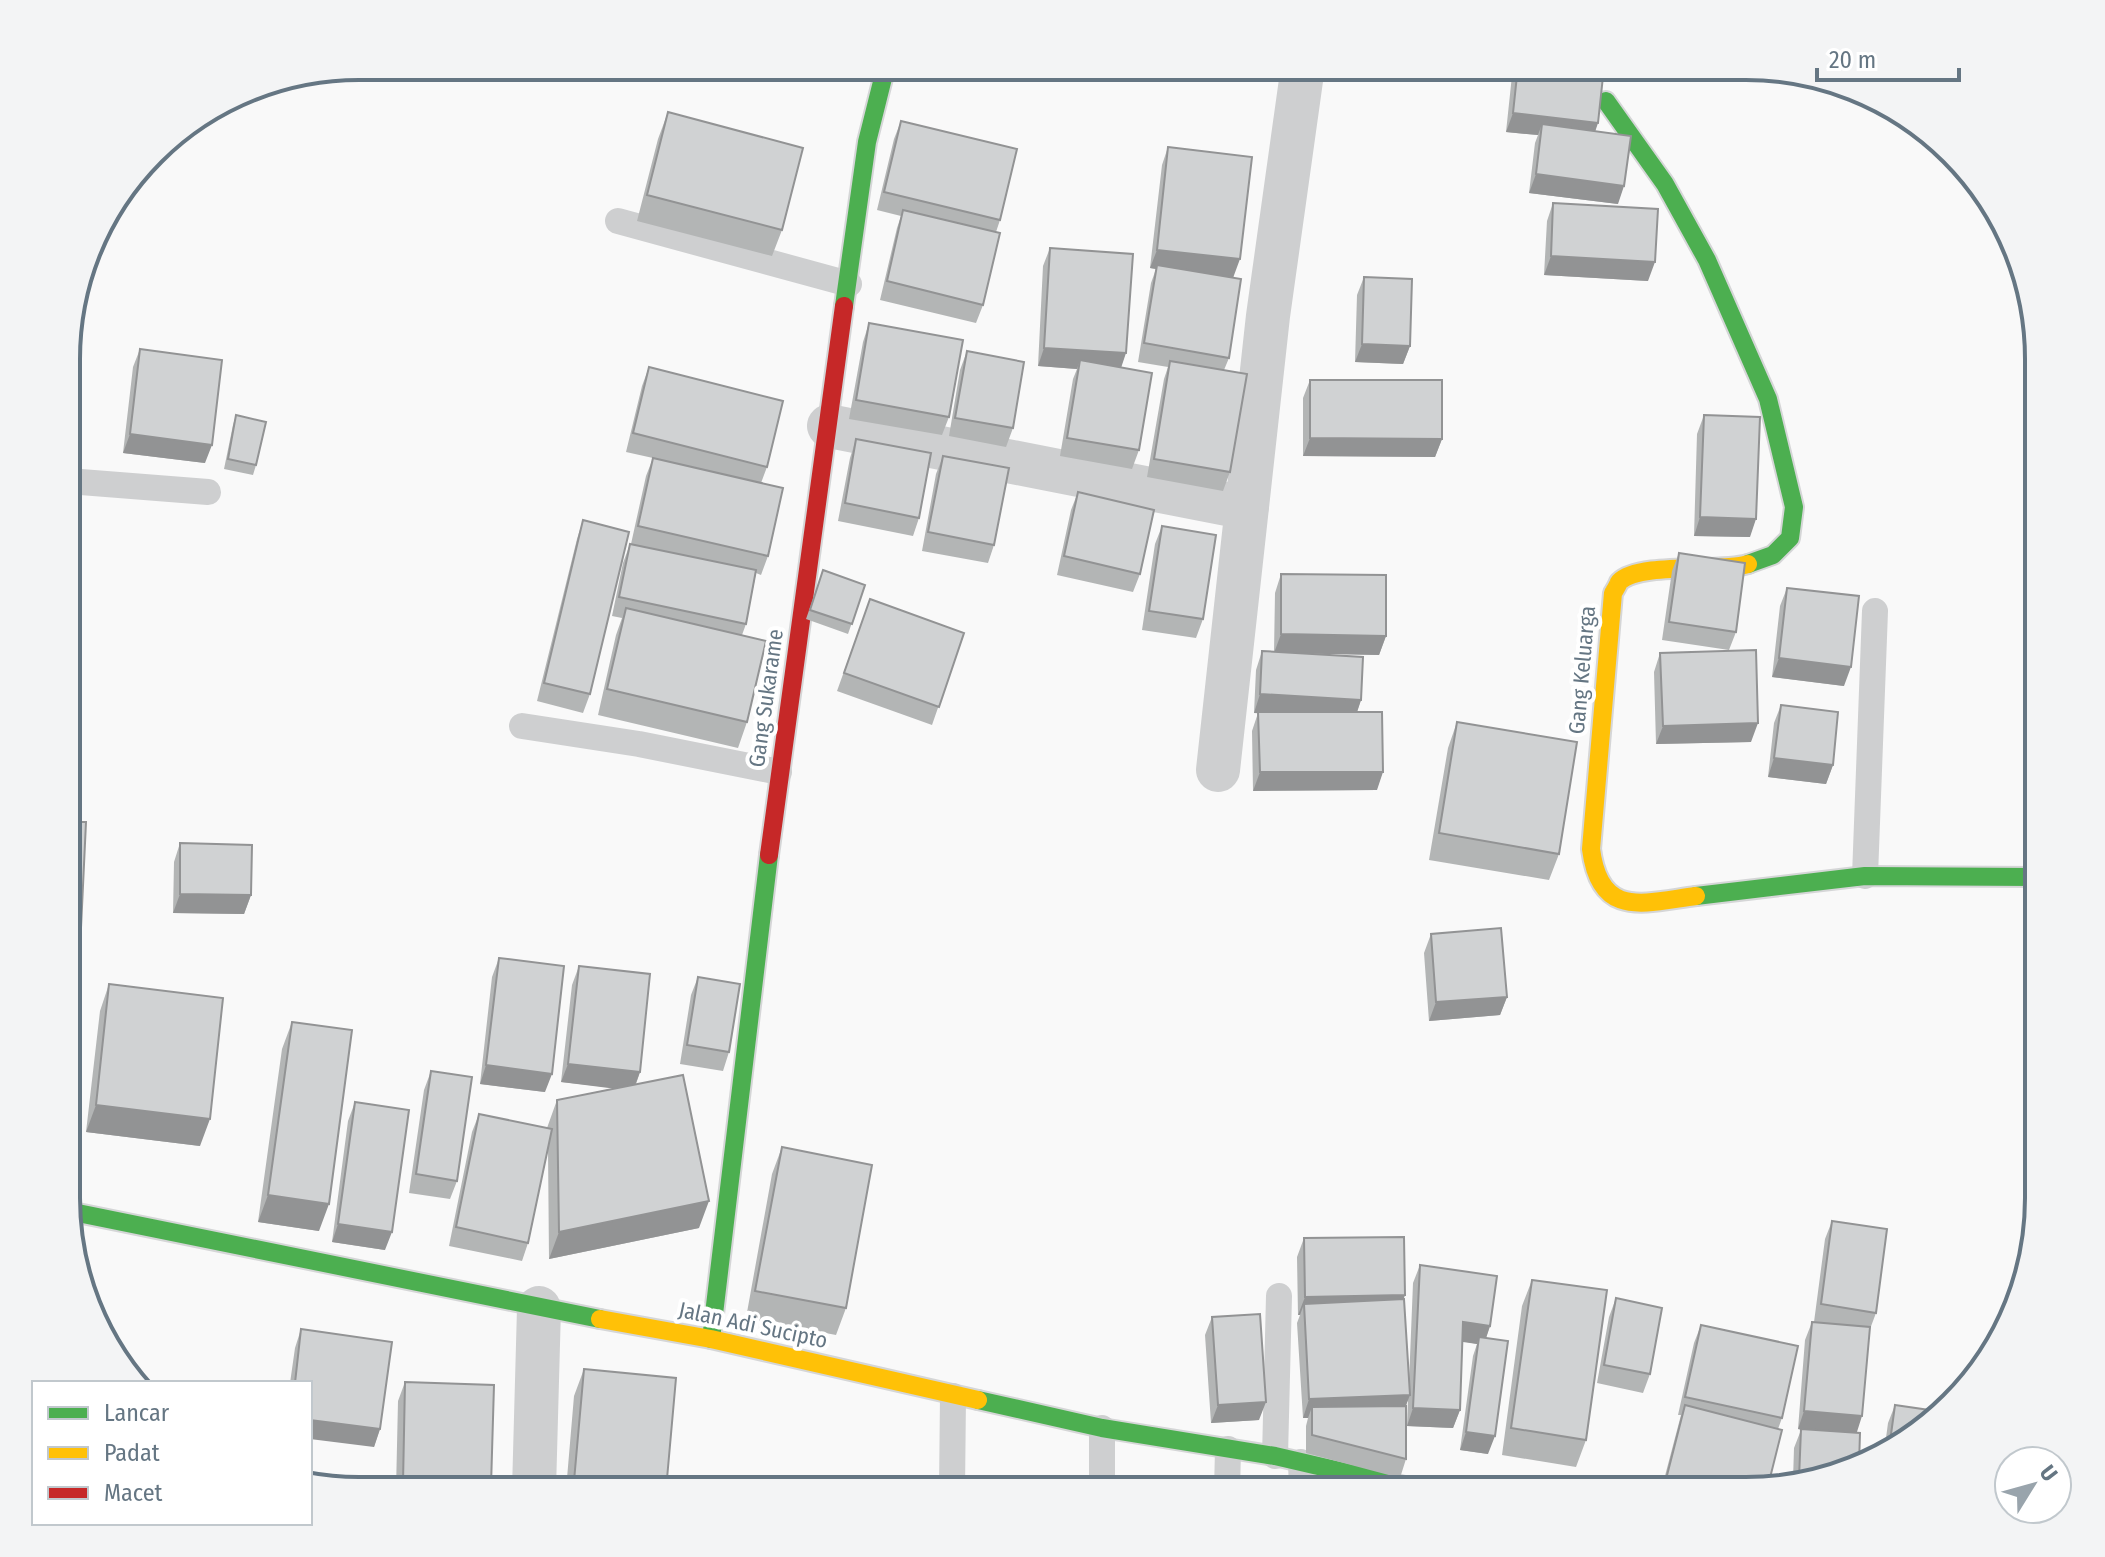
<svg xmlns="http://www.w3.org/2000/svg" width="2105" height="1557" font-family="'Fira Sans Condensed',sans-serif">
<rect width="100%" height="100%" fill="#f9f9f9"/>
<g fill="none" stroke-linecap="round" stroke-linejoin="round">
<defs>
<path id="fast" d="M1606 101 1665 184 1707 260 1768 399 1794 507 1790 538 1773 555 1748 564
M844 306 867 142 886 66
M1696 896 1865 876 2038 877
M68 1211 600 1319
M711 1339 769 855
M978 1400 1102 1428 1275 1456 1426 1491"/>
<path id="slow" d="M1696 896C1643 903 1600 919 1591 849L1613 593C1614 592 1619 583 1619 582 1640 561 1721 573 1748 564
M600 1319 711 1339 978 1400"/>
<path id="jam" d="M769 855 844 306"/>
</defs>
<use href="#fast" stroke="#d5d6d7" stroke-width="22"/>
<use href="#slow" stroke="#d5d6d7" stroke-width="22"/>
<use href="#jam" stroke="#d5d6d7" stroke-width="22"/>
<path stroke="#cecfd0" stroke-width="26" d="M618 221 849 284
M68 481 208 492
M522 726 639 744 779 772
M1865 876 1875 611
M1275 1456 1279 1296
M1301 1462 1302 1491
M952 1491 953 1396
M1102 1491V1428
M1227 1491 1228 1449"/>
<path stroke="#cecfd0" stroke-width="44" d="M829 426 1247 508
M1218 770 1268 316 1303 66
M534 1490 539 1308"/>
<use href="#fast" stroke="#4caf50" stroke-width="18"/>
<use href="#slow" stroke="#ffc107" stroke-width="18"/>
<use href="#jam" stroke="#c62828" stroke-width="18"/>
</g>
<path fill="#b3b5b5" d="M1513 66 1604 67 1595 131 1618 204 1529 193 1535 143 1538 135 1506 132Z
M668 112 782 230 772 256 637 221 658 139Z
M901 121 1000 220 996 232 983 305 976 323 880 300 897 228 901 216 877 210 894 139Z
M1168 147 1234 278 1229 358 1224 370 1230 472 1223 491 1147 477 1164 379 1168 367 1138 362 1151 283 1156 269 1150 268 1162 165Z
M1553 203 1648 281 1544 275 1547 221Z
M1050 248 1121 367 1139 450 1132 469 1060 456 1073 379 1077 369 1038 366 1043 266Z
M1364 277 1410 346 1403 364 1355 362 1357 295Z
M869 323 949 417 942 435 849 419 863 342Z
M140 349 205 463 123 453 133 367Z
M967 351 1013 428 1006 447 949 436 960 370Z
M649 367 767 467 761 483 768 556 761 575 756 573 746 624 742 635 747 722 738 748 598 715 616 635 622 618 612 616 623 563 630 544H631L646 476 653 458 626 452 642 386Z
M1310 380 1442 439 1435 457 1303 456V398Z
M236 415 256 465 253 475 224 469 233 425Z
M1704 415 1750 537 1694 536 1697 434Z
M856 439 919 518 913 536 838 521 850 458Z
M943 456 994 545 988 563 922 551 936 474Z
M1078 492 1140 574 1133 592 1057 575 1071 510Z
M583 520 590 694 583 713 537 701 577 539Z
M1162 526 1203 619 1196 638 1142 630 1155 544Z
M1679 553 1736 632 1729 650 1662 640 1672 571Z
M823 570 865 585 848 634 806 619Z
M1281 574 1386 636 1379 655 1298 653 1361 700 1357 712 1377 790 1253 791 1252 731 1258 713H1254L1256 670 1262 651 1274 652 1275 593Z
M1787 588 1844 686 1772 677 1780 606Z
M870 599 964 633 932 725 837 691Z
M1660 653 1751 742 1656 744 1654 672Z
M1781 705 1833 765 1826 784 1768 777 1774 723Z
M1457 722 1559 854 1549 880 1429 860 1448 748Z
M180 843 251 895 244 914 173 913 174 862Z
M1431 934 1507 997 1500 1015 1429 1021 1424 953Z
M499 958 545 1092 480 1084 492 977Z
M579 966 640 1072 636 1084 699 1228 549 1259 548 1149 528 1243 522 1261 449 1246 472 1132 479 1114 547 1128 557 1100 615 1088 561 1082 572 985Z
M698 977 729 1052 723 1071 680 1064 691 995Z
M109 984 200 1146 86 1132 100 1011Z
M292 1022 319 1231 258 1222 282 1049Z
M431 1071 457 1181 450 1199 409 1193 424 1090Z
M355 1102 385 1250 332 1242 348 1121Z
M782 1147 846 1308 836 1335 746 1318 772 1174Z
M1832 1221 1876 1313 1870 1329 1856 1433 1859 1465 1793 1480 1794 1448 1801 1430 1798 1429 1805 1340 1812 1322H1814L1825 1239Z
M1304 1238 1404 1299 1409 1382 1413 1283 1420 1265 1490 1326 1486 1338 1488 1454 1460 1450 1473 1356 1477 1344 1462 1341 1460 1410 1453 1428 1407 1426 1408 1399 1406 1406V1459L1400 1478 1306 1453V1426L1308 1418H1303L1297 1323 1300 1315H1298L1297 1257Z
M1532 1280 1586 1440 1576 1467 1502 1455 1522 1306Z
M1616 1298 1650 1374 1643 1393 1597 1383 1609 1317Z
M1212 1317 1259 1420 1211 1423 1205 1335Z
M1701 1325 1782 1418 1778 1429 1746 1491H1661L1681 1415H1678L1694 1343Z
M301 1329 380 1429 374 1447 310 1383H290L295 1348Z
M584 1369 666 1491 566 1490 574 1396Z
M405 1382 491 1486 490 1490H396L398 1401Z
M1895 1405 1936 1411 1884 1453 1888 1423Z"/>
<path fill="#929394" d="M942 66H1025L1021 78Z
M1513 113 1598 123 1592 141 1542 124 1538 135 1506 132Z
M1536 174 1624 186 1618 204 1529 193Z
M1157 250 1240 259 1233 278 1157 265 1156 269 1150 268Z
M1551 256 1655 262 1648 281 1544 275Z
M1362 344 1410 346 1403 364 1355 362Z
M1044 348 1126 353 1120 371 1080 360 1077 369 1038 366Z
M130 434 212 445 205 463 123 453Z
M1310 438 1442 439 1435 457 1303 456Z
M1700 517 1756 519 1750 537 1694 536Z
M1281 634 1386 636 1379 655 1274 653Z
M1779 658 1851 667 1844 686 1772 677Z
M1260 694 1361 700 1355 718 1254 713Z
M1758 723 1751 742 1656 744 1663 726Z
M1774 758 1833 765 1826 784 1768 777Z
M1260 772H1383L1377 790 1253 791Z
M180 894 251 895 244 914 173 913Z
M68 927 81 928 74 947 68 946Z
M1507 997 1500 1015 1429 1021 1436 1002Z
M568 1064 640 1072 633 1091 561 1082Z
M486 1065 552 1074 545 1092 480 1084Z
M96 1105 210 1119 200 1146 86 1132Z
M268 1195 329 1204 319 1231 258 1222Z
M709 1201 699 1228 549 1259 559 1232Z
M338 1224 392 1232 385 1250 332 1242Z
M1405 1295 1399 1313 1304 1304 1300 1315H1298L1305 1297Z
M1463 1322 1490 1326 1484 1344 1479 1337 1477 1344 1456 1341Z
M1410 1395 1403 1413 1312 1407 1308 1418H1303L1309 1399Z
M1266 1402 1259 1420 1211 1423 1218 1405Z
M1413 1408 1460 1410 1453 1428 1407 1426Z
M1804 1411 1862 1416 1856 1435 1798 1429Z
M310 1420 380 1429 374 1447 310 1439Z
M1466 1432 1495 1436 1488 1454 1460 1450Z
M574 1481 666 1490H570Z
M403 1483 491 1486 490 1490H400Z"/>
<path fill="#d0d2d3" stroke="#929394" stroke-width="2" d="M1518 66 1604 67 1598 123 1513 113Z
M668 112 803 148 782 230 647 195Z
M901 121 1017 149 1000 220 884 192Z
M1542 124 1631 136 1624 186 1536 174Z
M1168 147 1252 157 1240 259 1157 250Z
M1553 203 1658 209 1655 262 1551 256Z
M903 210 1000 233 983 305 887 281Z
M1050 248 1133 254 1126 353 1044 348Z
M1157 265 1241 279 1229 358 1144 343Z
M1364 277 1412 279 1410 346 1362 344Z
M869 323 963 340 949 417 856 400Z
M140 349 222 360 212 445 130 434Z
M967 351 1024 362 1013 428 955 418Z
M1080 360 1152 373 1139 450 1067 438Z
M1170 361 1247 374 1230 472 1154 459Z
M649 367 783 401 767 467 633 433Z
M1310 380H1442V439L1310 438Z
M236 415 266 422 256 465 228 459Z
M1704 415 1760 417 1756 519 1700 517Z
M856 439 931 453 919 518 845 503Z
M943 456 1009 468 994 545 928 532Z
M653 458 783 488 768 556 638 526Z
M1078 492 1154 510 1140 574 1064 556Z
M583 520 629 532 590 694 544 683Z
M1162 526 1216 535 1203 619 1149 611Z
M630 544 756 570 746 624 619 597Z
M1679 553 1745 563 1736 632 1669 622Z
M823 570 865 585 852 624 810 610Z
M1281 574 1386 575V636L1281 634Z
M1787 588 1859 596 1851 667 1779 658Z
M870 599 964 633 939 707 844 673Z
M626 608 766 641 747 722 607 689Z
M1756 650 1758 723 1663 726 1660 653Z
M1262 651 1363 657 1361 700 1260 694Z
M1781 705 1838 712 1833 765 1774 758Z
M1258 712H1382L1383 772H1260Z
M1457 722 1577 742 1559 854 1439 833Z
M68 822H86L81 928 68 927Z
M180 843 252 845 251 895 180 894Z
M1501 928 1507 997 1436 1002 1431 934Z
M499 958 564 966 552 1074 486 1065Z
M579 966 650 974 640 1072 568 1064Z
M698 977 740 984 729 1052 687 1045Z
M109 984 223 998 210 1119 96 1105Z
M292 1022 352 1030 329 1204 268 1195Z
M431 1071 472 1077 457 1181 416 1174Z
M683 1075 709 1201 559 1232 557 1100Z
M355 1102 409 1110 392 1232 338 1224Z
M479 1114 552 1129 528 1243 456 1227Z
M782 1147 872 1165 846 1308 755 1291Z
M1832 1221 1887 1229 1876 1313 1821 1304Z
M1404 1237 1405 1295 1305 1297 1304 1238Z
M1420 1265 1497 1276 1490 1326 1463 1322 1460 1410 1413 1408Z
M1532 1280 1607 1290 1586 1440 1511 1428Z
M1616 1298 1662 1308 1650 1374 1604 1365Z
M1404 1299 1410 1395 1309 1399 1304 1304Z
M1260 1314 1266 1402 1218 1405 1212 1317Z
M1812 1322 1870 1327 1862 1416 1804 1411Z
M1701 1325 1798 1346 1782 1418 1685 1397Z
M301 1329 392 1342 380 1429 310 1420V1383H295Z
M1479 1337 1508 1341 1495 1436 1466 1432Z
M584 1369 676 1378 666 1490 574 1481Z
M405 1382 494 1385 491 1486 403 1483Z
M1685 1405 1782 1430 1768 1486 1746 1491H1663Z
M1895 1405 1936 1411 1889 1449Z
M1406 1406V1459L1312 1435V1407Z
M1801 1429 1860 1433 1859 1465 1799 1479Z"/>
<g text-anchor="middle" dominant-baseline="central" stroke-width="8" stroke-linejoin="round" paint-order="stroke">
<g font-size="22" fill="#657683" stroke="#fff">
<text transform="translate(1582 670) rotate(-85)">Gang Keluarga</text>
<text transform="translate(766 698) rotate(-82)">Gang Sukarame</text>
<text transform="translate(753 1325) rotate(12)">Jalan Adi Sucipto</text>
</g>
</g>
<path d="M0 0H2105V1557H0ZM359 80H1746A279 279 0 0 1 2025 359V1198A279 279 0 0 1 1746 1477H359A279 279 0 0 1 80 1198V359A279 279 0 0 1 359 80Z" fill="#f3f4f5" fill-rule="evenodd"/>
<path fill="none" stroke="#657683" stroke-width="4" d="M359 80H1746A279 279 0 0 1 2025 359V1198A279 279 0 0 1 1746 1477H359A279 279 0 0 1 80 1198V359A279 279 0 0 1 359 80Z"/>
<rect x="32" y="1381" width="280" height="144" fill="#ffffff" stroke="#c1c8cd" stroke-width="2"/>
<rect x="48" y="1407" width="40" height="12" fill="#4caf50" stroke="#c1c8cd" stroke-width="2"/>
<text x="104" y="1421" font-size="24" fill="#657683">Lancar</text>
<rect x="48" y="1447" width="40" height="12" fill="#ffc107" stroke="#c1c8cd" stroke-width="2"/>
<text x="104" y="1461" font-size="24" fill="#657683">Padat</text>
<rect x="48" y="1487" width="40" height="12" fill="#c62828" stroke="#c1c8cd" stroke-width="2"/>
<text x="104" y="1501" font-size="24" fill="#657683">Macet</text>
<g transform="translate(2033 1485) rotate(53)"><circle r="38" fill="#ffffff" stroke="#c1c8cd" stroke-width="2"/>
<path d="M0-6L14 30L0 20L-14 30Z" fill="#99a4ac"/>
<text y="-12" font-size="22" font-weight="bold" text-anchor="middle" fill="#657683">U</text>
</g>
<path d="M1817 68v12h142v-12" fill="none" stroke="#657683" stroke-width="4"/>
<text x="1829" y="68" font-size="24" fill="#657683" stroke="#ffffff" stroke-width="6" paint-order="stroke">20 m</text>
</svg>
